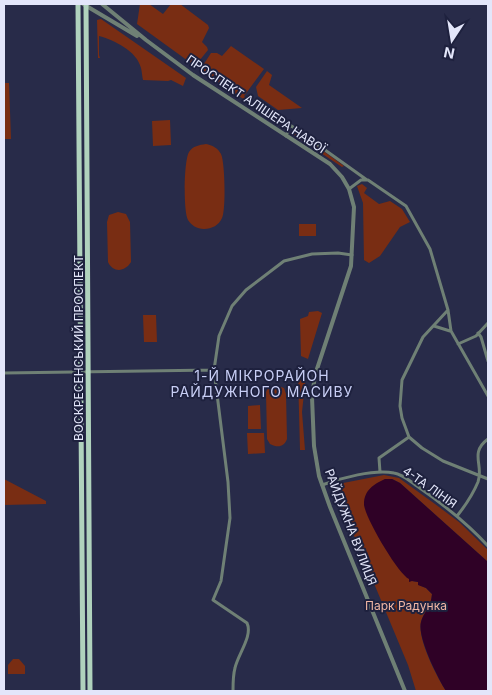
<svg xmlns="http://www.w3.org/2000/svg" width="492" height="695" font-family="Inter,sans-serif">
<rect width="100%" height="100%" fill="#282b49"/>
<path fill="#792d13" d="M140 4H149L163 14 171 4H180L208 25 209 28 202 42 207 47 208 50 195 66 137 24Z
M101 19 186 78 183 86 171 80 168 81 143 80C142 76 142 72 141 68 137 51 114 40 99 36V55L100 58H98L97 20Z
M231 46 264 69 244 96 252 103 256 100 288 124V126L285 127 200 70 211 53H217L222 56Z
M267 71 272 75 269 85 302 108 278 110 258 96 256 87Z
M4 83H9L11 139H4Z
M170 120 171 145 153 146 152 121Z
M295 132H297L344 166 342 167 294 135Z
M206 144C212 145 218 148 221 154 225 162 226 210 222 218 219 225 212 229 204 229 197 229 191 225 188 220 183 211 184 160 189 152 193 146 199 145 206 144Z
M362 184 367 188 364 193 379 204 390 201 402 209 410 222 400 227 380 256 369 263 364 260 363 203 357 186Z
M118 212 126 214 130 222 131 262C125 272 113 273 108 262L107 222 109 215Z
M299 224H316V236H299Z
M318 311 322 313 308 359 301 356 300 319 308 316 309 312Z
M143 315H156L157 342H144Z
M298 374 306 375 302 412 305 450H300Z
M275 385 284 388 286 394 287 439C284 447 278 448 270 444L267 439 266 392 268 388Z
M260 405 261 429H248V406Z
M247 433H264L265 453 248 454Z
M384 475 399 478 435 504 459 522 488 550V562L400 483 392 479H385L364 504 375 530 412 581 418 582 419 585 426 588 432 594C431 609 424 611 421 622 417 639 437 677 446 691H416L408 665 333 485Z
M4 479 46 501V504L4 505Z
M13 659H19L25 666V674H8V665Z"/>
<path fill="#2f0126" d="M385 479H392L400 483 488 562V691H446C438 678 417 637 421 622 424 611 431 608 432 594L426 588 418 585V582L412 581 409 582V579C398 574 364 516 364 504 364 490 374 484 385 479Z"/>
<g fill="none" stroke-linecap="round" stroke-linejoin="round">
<path stroke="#6f8075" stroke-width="3" d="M286 136 290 125 367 180
M349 189 361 180H368L406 206 430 249 448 310 451 331 488 396
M448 310 423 337 402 380 400 406 402 418 409 437 422 448 443 461 488 479
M434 326 450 331
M478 333 481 337 488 361
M458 344 476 336 488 323
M4 373 214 370
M380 472 379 458 409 437
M322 485C341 478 374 469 394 473 402 474 410 481 417 486 443 504 467 523 488 546
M457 516C465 506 473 494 478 482 484 465 469 453 488 439
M233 691C233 683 233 675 235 668 238 654 253 636 247 623L213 600 221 581 230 518 228 482 214 370 219 336 232 306 246 290 284 261 312 254 338 253 352 255"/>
<path stroke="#6f8075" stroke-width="4" d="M83 4 137 36
M102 4 146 40 193 75 330 164 342 177 349 189 354 207 351 266 315 375 312 397 314 446 319 476 330 507 405 691"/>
<path stroke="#b0d2bd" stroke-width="5" d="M78 4 83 691
M86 4 90 691"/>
</g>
<g text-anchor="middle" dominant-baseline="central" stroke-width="4" stroke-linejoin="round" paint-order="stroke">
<g font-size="12" fill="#e3e6fa" stroke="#1e213e">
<text transform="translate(256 104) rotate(34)">ПРОСПЕКТ АЛІШЕРА НАВОЇ</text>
<text transform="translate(78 348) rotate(-90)">ВОСКРЕСЕНСЬКИЙ ПРОСПЕКТ</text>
<text transform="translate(430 487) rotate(35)">4-ТА ЛІНІЯ</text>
<text transform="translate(351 527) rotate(69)">РАЙДУЖНА ВУЛИЦЯ</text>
</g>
<g font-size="12" fill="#efb6a4" stroke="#1e213e">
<text x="406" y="605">Парк Радунка</text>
</g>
<g font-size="14" letter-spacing="1" fill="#c8cef5" stroke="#1e213e">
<text x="262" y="375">1-Й МІКРОРАЙОН<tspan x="262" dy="16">РАЙДУЖНОГО МАСИВУ</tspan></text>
</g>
</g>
<rect width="492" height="695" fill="none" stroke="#e3e6fa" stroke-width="10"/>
<g transform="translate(452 40) rotate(192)" stroke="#1e213e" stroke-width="4" paint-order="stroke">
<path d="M0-4L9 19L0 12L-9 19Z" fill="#e3e6fa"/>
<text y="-8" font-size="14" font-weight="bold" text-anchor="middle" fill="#e3e6fa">N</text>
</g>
</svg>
